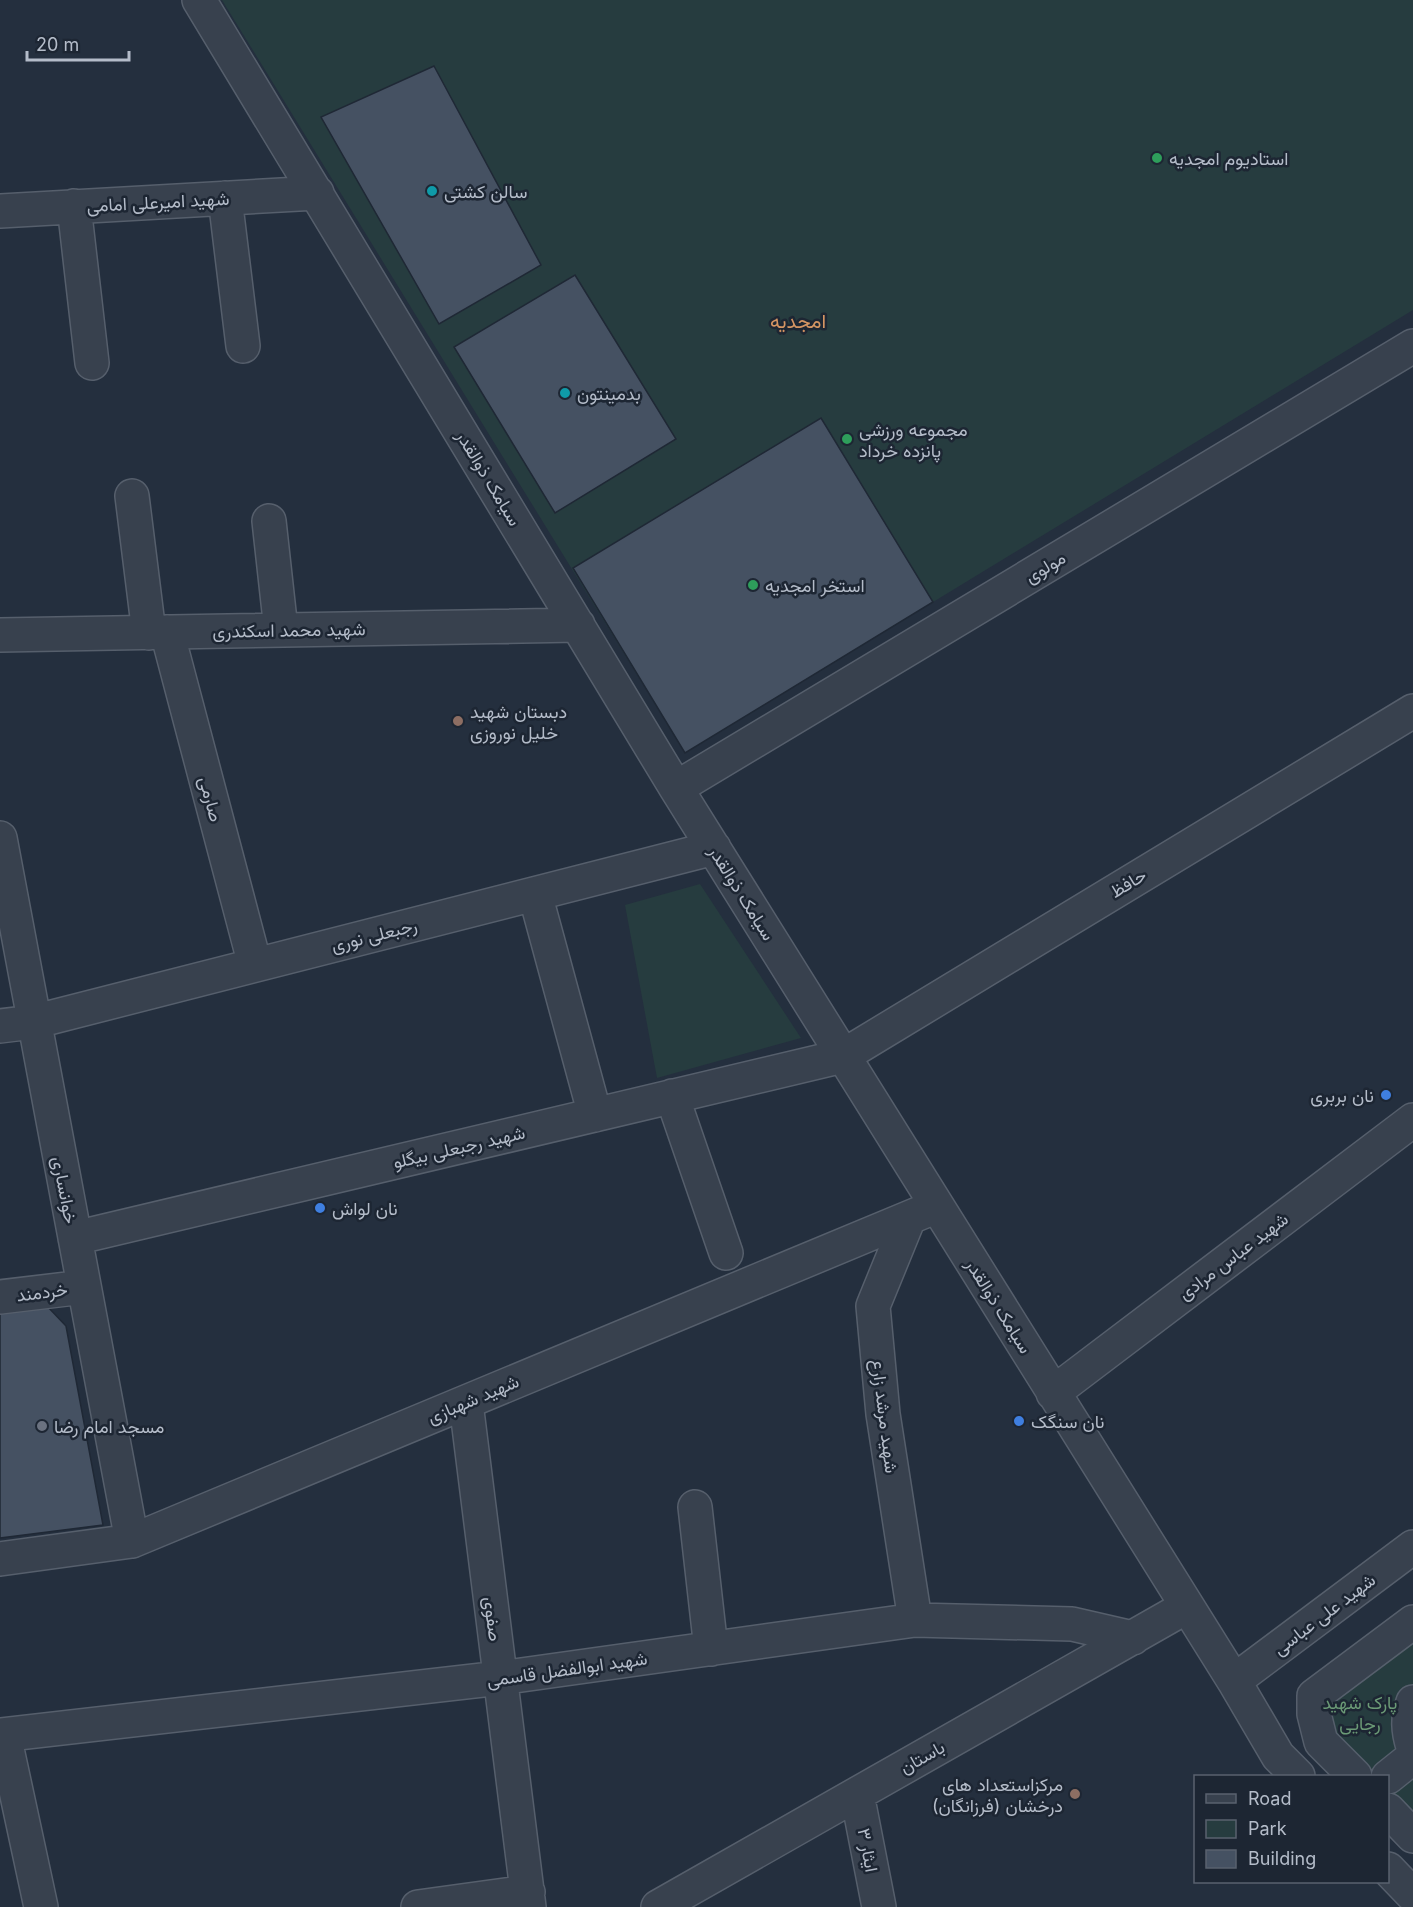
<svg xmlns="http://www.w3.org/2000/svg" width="1413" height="1907" font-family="Inter,Vazirmatn,sans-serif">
<rect width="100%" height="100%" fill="#242f3e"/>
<path fill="#263c3f" d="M222 0H1413V310L685 753Z
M700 884 801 1038 657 1078 625 905Z
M1413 1606V1841L1388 1815V1776H1348L1302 1730Z"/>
<path fill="#455162" stroke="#1f2835" stroke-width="1.5" d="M434 66 541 265 439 324 321 117Z
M575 275 676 439 555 513 454 347Z
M821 418 933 602 685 753 573 568Z
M46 1305 66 1326 103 1525 0 1538V1312Z"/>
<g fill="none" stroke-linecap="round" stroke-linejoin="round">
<defs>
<path id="minor" d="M199 0 676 788 1234 1681 1278 1756 1298 1776
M225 198 243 346
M74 206 92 363
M0 211 317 193
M132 496 149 633
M269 521 281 630
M167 632 255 965
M0 635 578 625
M676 788 1413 346
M0 838 132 1541
M535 894 595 1115
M0 1026 33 1022 714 848
M672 1096 726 1253
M909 1218 873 1306 883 1414 915 1620
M75 1238 843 1056 1413 711
M0 1297 84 1287
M1053 1393 1413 1120
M466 1403 529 1907
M695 1507 711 1649
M0 1559 132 1541 937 1206
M1234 1681 1413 1547
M1413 1702C1407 1718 1408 1731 1413 1747
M0 1735 500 1678 915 1620 1072 1624 1133 1638
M4 1735 41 1907
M1355 1776 1321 1742 1314 1714V1696L1413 1622
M1388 1777 1413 1757
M857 1794 879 1907
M1388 1810 1413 1836
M1388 1869 1413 1895
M418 1907 528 1892
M658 1907 1186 1607"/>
</defs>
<use href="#minor" stroke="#565f6c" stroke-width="36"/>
<use href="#minor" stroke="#38414e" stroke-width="33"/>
</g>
<g fill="#2e9e5b" stroke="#1d2633" stroke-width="2">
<circle cx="1157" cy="158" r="6"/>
<circle cx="847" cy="439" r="6"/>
<circle cx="753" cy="585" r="6"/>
</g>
<g fill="#0f9aa8" stroke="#1d2633" stroke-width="2">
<circle cx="432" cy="191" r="6"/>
<circle cx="565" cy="393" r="6"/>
</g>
<g fill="#8d6e63" stroke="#1d2633" stroke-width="2">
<circle cx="458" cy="721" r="6"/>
<circle cx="1075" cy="1794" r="6"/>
</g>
<g fill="#3f7fe0" stroke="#1d2633" stroke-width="2">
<circle cx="1386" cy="1095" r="6"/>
<circle cx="320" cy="1208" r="6"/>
<circle cx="1019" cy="1421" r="6"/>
</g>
<circle fill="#6b7280" stroke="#1d2633" stroke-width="2" cx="42" cy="1426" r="6"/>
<g text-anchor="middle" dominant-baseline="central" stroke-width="5" stroke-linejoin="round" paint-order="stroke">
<g font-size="18" fill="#b4bcc9" stroke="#1d2633" text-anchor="start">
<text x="1169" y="158">استادیوم امجدیه</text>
<text x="444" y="191">سالن کشتی</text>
<text x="577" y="393">بدمینتون</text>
<text x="859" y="429">مجموعه ورزشی<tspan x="859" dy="21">پانزده خرداد</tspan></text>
<text x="765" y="585">استخر امجدیه</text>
<text x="470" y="711">دبستان شهید<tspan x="470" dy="21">خلیل نوروزی</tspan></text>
<text x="1374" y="1095" text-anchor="end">نان بربری</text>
<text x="332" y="1208">نان لواش</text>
<text x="1031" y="1421">نان سنگک</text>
<text x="54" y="1426">مسجد امام رضا</text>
<text x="1063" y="1784" text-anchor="end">مرکزاستعداد های<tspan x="1063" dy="21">درخشان (فرزانگان)</tspan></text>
</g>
<g font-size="18" fill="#b4bcc9" stroke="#1d2633">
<text transform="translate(158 202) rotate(-3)">شهید امیرعلی امامی</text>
<text transform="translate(489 478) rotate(59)">سیامک ذوالقدر</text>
<text transform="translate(1045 567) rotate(-31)">مولوی</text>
<text transform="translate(289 630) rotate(-1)">شهید محمد اسکندری</text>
<text transform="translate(211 799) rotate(75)">صارمی</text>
<text transform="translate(1128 883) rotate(-31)">حافظ</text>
<text transform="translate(742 893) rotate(58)">سیامک ذوالقدر</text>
<text transform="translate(374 935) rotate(-14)">رجبعلی نوری</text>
<text transform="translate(459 1147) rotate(-13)">شهید رجبعلی بیگلو</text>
<text transform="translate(65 1190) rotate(79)">خوانساری</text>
<text transform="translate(1233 1256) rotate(-37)">شهید عباس مرادی</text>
<text transform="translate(42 1292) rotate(-7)">خردمند</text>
<text transform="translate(999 1306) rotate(58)">سیامک ذوالقدر</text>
<text transform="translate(473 1399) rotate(-23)">شهید شهبازی</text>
<text transform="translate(885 1416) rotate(83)">شهید مرشد زارع</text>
<text transform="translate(1324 1614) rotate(-37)">شهید علی عباسی</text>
<text transform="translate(493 1619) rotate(83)">صفوی</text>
<text transform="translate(567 1669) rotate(-8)">شهید ابوالفضل قاسمی</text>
<text transform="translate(922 1757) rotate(-29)">باستان</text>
<text transform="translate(868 1850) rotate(79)">ایثار ۳</text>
</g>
<g font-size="18" fill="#6b9a76" stroke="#1d2633">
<text x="1360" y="1702">پارک شهید<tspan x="1360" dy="21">رجایی</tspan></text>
</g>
<g font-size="20" fill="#d59563" stroke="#1d2633">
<text x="798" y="321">امجدیه</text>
</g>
</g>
<rect x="1194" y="1775" width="195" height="108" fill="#1d2633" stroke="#59626f" stroke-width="1.5"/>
<rect x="1206" y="1794" width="30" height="9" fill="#38414e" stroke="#59626f" stroke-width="1.5"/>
<text x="1248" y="1805" font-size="18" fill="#b4bcc9">Road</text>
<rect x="1206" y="1820" width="30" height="18" fill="#263c3f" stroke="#59626f" stroke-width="1.5"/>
<text x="1248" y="1835" font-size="18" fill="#b4bcc9">Park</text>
<rect x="1206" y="1850" width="30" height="18" fill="#455162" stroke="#59626f" stroke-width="1.5"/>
<text x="1248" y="1865" font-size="18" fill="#b4bcc9">Building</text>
<path d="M27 51v9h102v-9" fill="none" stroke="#b4bcc9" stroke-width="3"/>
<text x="36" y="51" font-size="18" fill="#b4bcc9" stroke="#1d2633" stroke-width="4.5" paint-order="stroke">20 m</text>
</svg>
